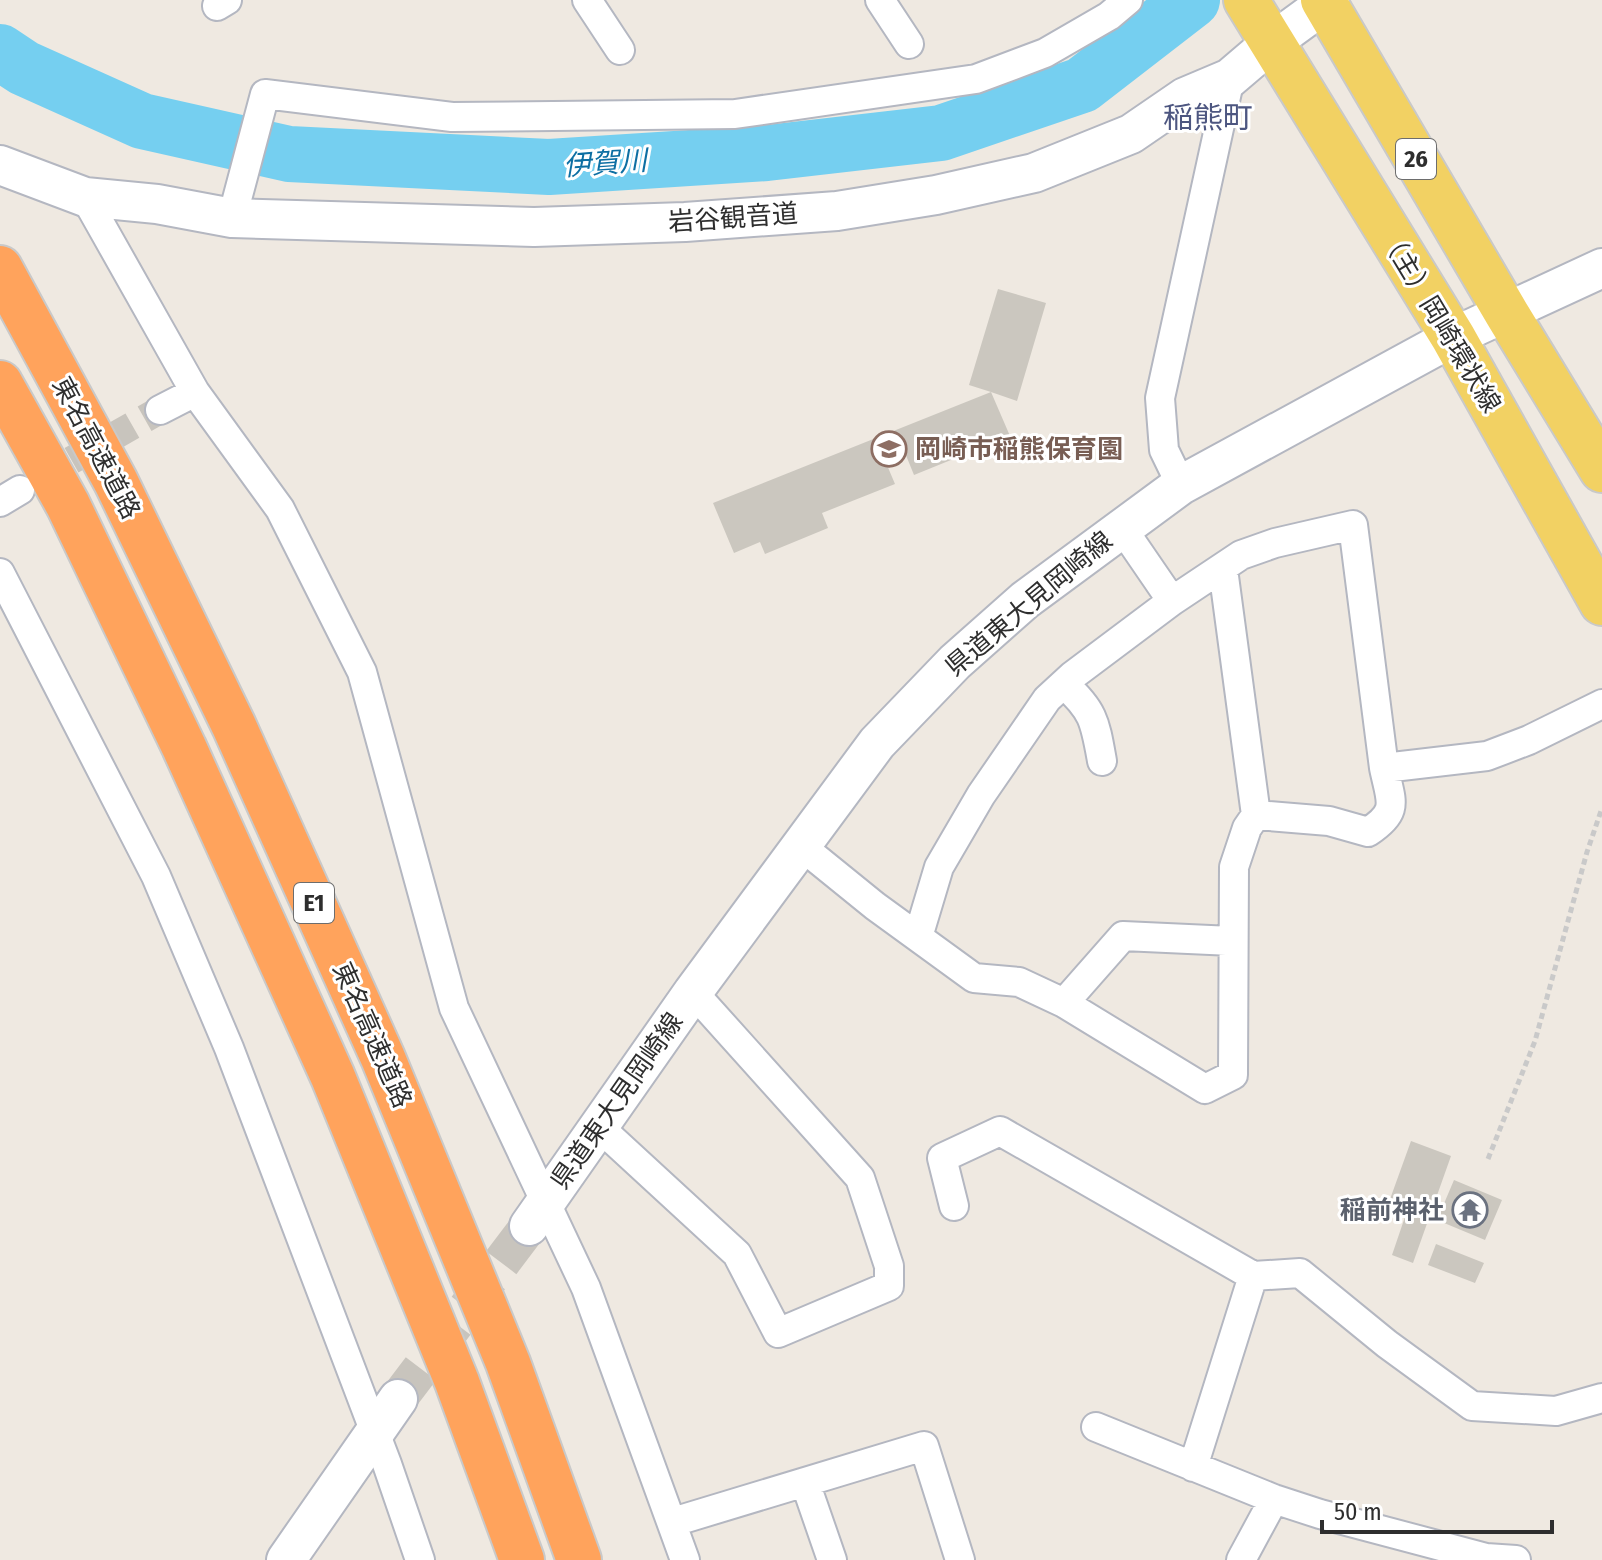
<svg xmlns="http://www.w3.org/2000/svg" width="1602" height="1560" font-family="'Fira Sans Condensed','Noto Sans JP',sans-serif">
<rect width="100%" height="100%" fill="#efe9e1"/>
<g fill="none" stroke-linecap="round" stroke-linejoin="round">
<path stroke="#75cff0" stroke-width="56" d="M0 52 24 68 142 121 289 154 549 167 767 153 941 133 1082 85 1192 0"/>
</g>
<path fill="#cbc7bf" d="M998 289 1046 303 1017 401 991 392 1010 436 914 475 901 443 881 451 895 484 822 513 828 528 765 554 760 542 734 553 713 503 991 392 969 385Z
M1411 1141 1451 1156 1413 1263 1392 1255 1408 1208 1389 1202Z
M1454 1180 1502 1200 1485 1240 1437 1220Z
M1436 1244 1484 1263 1475 1283 1428 1265Z"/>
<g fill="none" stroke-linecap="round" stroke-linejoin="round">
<path stroke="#c8c4bd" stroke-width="28" stroke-dasharray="28 14" stroke-linecap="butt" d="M35 481 160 410"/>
<path stroke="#c8c4bd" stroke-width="38" stroke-dasharray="38 19" stroke-linecap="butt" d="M398 1399 529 1226"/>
<defs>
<path id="street" d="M587 0 620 50
M880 0 909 44
M217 6 227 0
M85 197 195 392 280 509 362 672 454 1008 586 1288 685 1560
M232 218 265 94 452 117 735 114 976 79 1045 53 1109 16 1128 0
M160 410 195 392
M1181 485 1164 450 1160 398 1230 78
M0 502 20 490
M1122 528 1172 601
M1223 569 1256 815
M0 573 156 876 229 1048 387 1464 420 1560
M1064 684C1094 711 1095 722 1102 761
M801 846 875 906 974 978 1019 982 1064 1003 1205 1089 1233 1075 1234 867 1247 828 1256 815 1329 821 1368 832C1400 811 1391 802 1384 768L1487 756 1529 740 1602 704
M918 937 939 867 981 795 1047 699 1072 676 1172 601 1241 555 1275 543 1353 525 1384 768
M1064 1003 1123 936 1232 941
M599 1127 737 1254 778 1333 889 1286V1266L860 1178 693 992
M954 1206 942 1158 1000 1131 1253 1276
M1096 1427 1274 1499 1320 1514 1486 1558 1516 1560
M1193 1467 1253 1276 1300 1273 1387 1344 1472 1406 1556 1411 1602 1398
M805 1482 832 1560
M673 1522 924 1446 960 1560
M1241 1560 1274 1499"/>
<path id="secondary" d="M0 165 85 197 157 204 232 218 534 227 685 222 837 211 936 195 1034 173 1131 134 1185 97 1230 78 1271 43 1330 0
M529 1226 693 992 877 743 955 662 1025 600 1181 485 1453 337 1602 268
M286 1560 398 1399"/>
<path id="primary" d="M1246 0 1453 337 1602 603
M1323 0 1507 314 1602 470"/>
<path id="highway" d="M0 268 116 482 234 726 383 1058 508 1363 579 1560
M0 383 68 505 184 747 333 1077 457 1382 522 1560"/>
</defs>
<use href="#street" stroke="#b4b7c1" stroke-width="32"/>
<use href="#secondary" stroke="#b4b7c1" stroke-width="42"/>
<use href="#primary" stroke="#c9c9c9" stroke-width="48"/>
<use href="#highway" stroke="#c9c9c9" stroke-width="48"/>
<path stroke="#c9c9c9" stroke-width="5" stroke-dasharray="6 4" stroke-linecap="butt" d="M1488 1159 1535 1041 1587 852 1602 808"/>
<use href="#street" stroke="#fff" stroke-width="28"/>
<use href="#secondary" stroke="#fff" stroke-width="38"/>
<use href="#primary" stroke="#f2d163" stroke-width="44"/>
<use href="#highway" stroke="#ffa35c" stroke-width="44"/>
</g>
<defs>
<symbol id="school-ring" viewBox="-11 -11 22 22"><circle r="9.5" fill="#fff" stroke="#8d6e63" stroke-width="1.5"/><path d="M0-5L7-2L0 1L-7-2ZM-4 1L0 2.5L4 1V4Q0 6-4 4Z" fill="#8d6e63"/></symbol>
<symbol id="temple-ring" viewBox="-11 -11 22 22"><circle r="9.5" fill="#fff" stroke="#6b7280" stroke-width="1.5"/><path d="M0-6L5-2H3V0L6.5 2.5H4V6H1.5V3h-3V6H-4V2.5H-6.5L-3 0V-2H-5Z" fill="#6b7280"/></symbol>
</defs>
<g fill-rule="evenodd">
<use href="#school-ring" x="869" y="429" width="40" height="40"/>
<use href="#temple-ring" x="1450" y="1190" width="40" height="40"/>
</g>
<g text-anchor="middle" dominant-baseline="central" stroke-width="6" stroke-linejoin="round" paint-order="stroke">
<g fill="#fff" stroke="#6d6d6d" stroke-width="2">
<rect x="1396" y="139" width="40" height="40" rx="6"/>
<rect x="294" y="883" width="40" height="40" rx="6"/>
</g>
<g font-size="24" font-weight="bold" fill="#2e2e2e">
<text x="1416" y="159">26</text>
<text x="314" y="903">E1</text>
</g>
<g font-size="26" fill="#2e2e2e" stroke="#fff">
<text transform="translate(733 218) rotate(-4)">岩谷観音道</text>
<text transform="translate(1440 321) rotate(59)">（主）岡崎環状線</text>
<text transform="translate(96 448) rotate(62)">東名高速道路</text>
<text transform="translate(1029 604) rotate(-40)">県道東大見岡崎線</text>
<text transform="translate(372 1035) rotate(66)">東名高速道路</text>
<text transform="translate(617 1101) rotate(-55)">県道東大見岡崎線</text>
</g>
<g font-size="26" font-weight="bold" fill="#785e54" stroke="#fff" text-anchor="start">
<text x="915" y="449">岡崎市稲熊保育園</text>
</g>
<g font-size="26" font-weight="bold" fill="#5b616d" stroke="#fff" text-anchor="end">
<text x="1444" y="1210">稲前神社</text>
</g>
<g font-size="28" font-style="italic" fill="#0d6fa3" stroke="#fff">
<text transform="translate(605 163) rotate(-4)">伊賀川</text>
</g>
<g font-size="30" fill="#4d5680" stroke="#fff">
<text x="1208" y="118">稲熊町</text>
</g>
</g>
<path d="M1322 1520v12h230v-12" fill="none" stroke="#2e2e2e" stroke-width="4"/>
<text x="1334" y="1520" font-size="24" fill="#2e2e2e" stroke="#ffffff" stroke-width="6" paint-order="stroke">50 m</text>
</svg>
